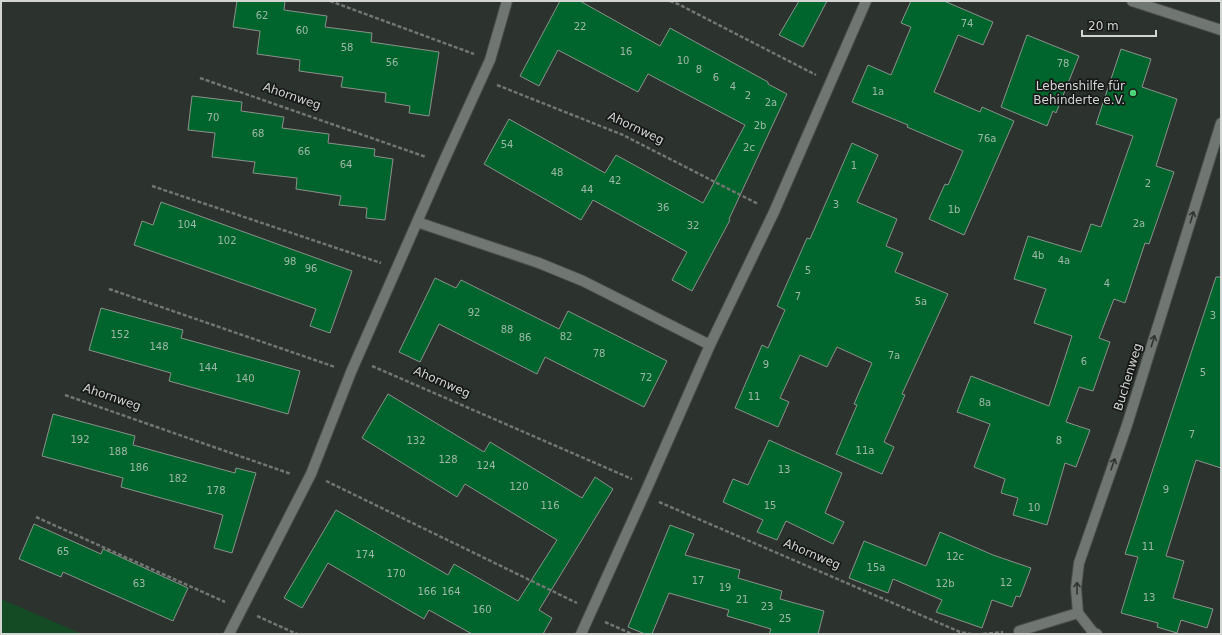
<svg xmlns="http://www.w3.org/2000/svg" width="1222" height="635" font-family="'DejaVu Sans',sans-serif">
<rect width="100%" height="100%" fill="#2c322d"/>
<path fill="#144b25" d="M1 599 82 634H1Z"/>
<path fill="#00652c" stroke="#8b918c" d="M237 1H285L284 10 327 16 325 27 372 33 371 42 439 52 429 116 409 113 410 106 385 102 386 93 341 87 343 77 299 71 300 60 257 54 260 31 233 27Z
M560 1H580L660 46 670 28 768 82V84L787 94 729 219 730 220 692 291 672 280 687 252 593 200 581 220 484 164 509 119 605 173 616 155 703 203 745 125 648 74 638 92 558 50 539 86 520 76Z
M799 1H827L803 47 779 35Z
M911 1H944L993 22 983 45 958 35 934 92 980 112 982 107 1014 121 964 235 929 219 945 184 948 185 963 151 907 127 908 125 852 102 868 65 891 75 911 27 901 23Z
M1027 35 1079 56 1056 113 1053 111 1047 126 1001 107Z
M1121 49 1151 59 1142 87 1177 99 1156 166 1174 172 1149 244 1145 243 1125 303 1114 299 1099 338 1110 342 1093 391 1079 387 1066 422 1090 430 1076 467 1065 463 1047 525 1013 515 1018 498 1001 493 1005 479 974 467 990 424 957 412 971 376 1049 406 1072 336 1034 323 1046 289 1014 279 1028 236 1081 252 1091 224 1101 227 1133 136 1096 124Z
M192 96 242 102 241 111 284 117 282 128 329 134 328 143 375 149 374 156 393 159 385 220 366 218 367 208 339 205 341 196 296 189 297 178 253 173 255 162 212 157 215 133 188 130Z
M852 143 878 155 857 202 897 219 886 246 903 253 895 272 948 294 902 394 905 395 884 442 894 447 882 474 836 454 857 405 854 404 872 363 837 347 827 367 800 355 780 398 789 402 778 427 735 408 762 345 768 348 785 310 777 306 807 238 810 239Z
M161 202 352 271 330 333 310 326 316 309 134 245 142 221 153 225Z
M1216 277H1221V468L1196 460 1166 556 1184 561 1173 598 1213 609 1207 628 1181 620 1177 633 1157 627 1158 623 1121 613 1138 557 1125 554Z
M435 278 456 288 461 280 559 329 568 311 667 361 644 407 545 357 537 374 439 324 420 362 399 352Z
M101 308 183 330 181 338 300 371 288 414 169 381 171 373 89 350Z
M388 394 484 452 490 442 582 498 595 477 613 489 539 610 552 618 543 634H472L429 610 424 619 328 563 302 608 284 598 336 510 448 575 454 564 518 601 557 540 465 484 457 497 362 438Z
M53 414 135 436 133 445 235 473 236 468 256 473 232 553 214 548 223 515 121 487 123 478 42 456Z
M769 440 842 473 825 513 844 522 833 544 786 521 777 540 757 532 763 520 723 502 733 479 748 485Z
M34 524 101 554 103 549 188 588 173 621 63 572 61 577 19 559Z
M670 525 694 534 685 555 740 570 738 578 782 591 780 599 824 611 818 634H769L771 629 727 616 729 610 669 593 652 634H645L628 627Z
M940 532 993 555 1031 568 1020 597 1016 596 1012 607 992 600 982 628 936 612 942 600 893 579 888 593 849 578 864 541 926 566Z"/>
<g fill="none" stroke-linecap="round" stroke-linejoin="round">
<defs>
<path id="minor" d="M1132 1 1221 30
M417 222 539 263 583 281 710 345
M1019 631 1078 613
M229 634 311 474 351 372 443 163 490 60 507 1
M581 634 648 486 710 345 774 212 866 1
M1097 634 1093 632 1078 613 1076 588 1079 563 1127 425 1221 123"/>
</defs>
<use href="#minor" stroke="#4a4e4a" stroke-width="12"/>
<path stroke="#717672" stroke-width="2.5" stroke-dasharray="4 2" stroke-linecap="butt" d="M330 1 474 54
M670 1 678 4 816 75
M200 78 426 157
M497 85 623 135 758 204
M152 186 381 263
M109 289 335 367
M372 366 632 479
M65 395 291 474
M326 481 577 603
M659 502 960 632 971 634
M36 517 225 602
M257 616 297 634
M605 622 632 634
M983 634 1003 632"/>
<use href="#minor" stroke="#707671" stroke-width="10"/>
</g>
<defs><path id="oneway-shaft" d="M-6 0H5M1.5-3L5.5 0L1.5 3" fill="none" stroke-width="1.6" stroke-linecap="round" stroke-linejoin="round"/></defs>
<g stroke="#313532">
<use href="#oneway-shaft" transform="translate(1192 217) rotate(-73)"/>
<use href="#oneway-shaft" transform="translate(1153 341) rotate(-73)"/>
<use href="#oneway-shaft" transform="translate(1113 464) rotate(-71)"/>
<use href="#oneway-shaft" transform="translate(1077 588) rotate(-90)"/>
</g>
<circle fill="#4cd677" stroke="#161917" stroke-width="1.5" cx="1133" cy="93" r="4"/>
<g text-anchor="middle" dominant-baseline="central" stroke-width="3.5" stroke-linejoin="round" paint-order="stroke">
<g font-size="10" fill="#9eb9a8">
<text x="262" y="15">62</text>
<text x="967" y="23">74</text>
<text x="580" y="26">22</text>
<text x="302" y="30">60</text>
<text x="347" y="47">58</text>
<text x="626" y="51">16</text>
<text x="683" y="60">10</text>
<text x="392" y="62">56</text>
<text x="1063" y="63">78</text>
<text x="699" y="69">8</text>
<text x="716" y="77">6</text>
<text x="733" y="86">4</text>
<text x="878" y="91">1a</text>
<text x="748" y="95">2</text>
<text x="771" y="102">2a</text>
<text x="213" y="117">70</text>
<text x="760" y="125">2b</text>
<text x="258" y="133">68</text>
<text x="987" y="138">76a</text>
<text x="507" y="144">54</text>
<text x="749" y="147">2c</text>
<text x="304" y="151">66</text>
<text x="346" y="164">64</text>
<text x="854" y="165">1</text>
<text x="557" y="172">48</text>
<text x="615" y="180">42</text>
<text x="1148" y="183">2</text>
<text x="587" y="189">44</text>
<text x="836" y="204">3</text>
<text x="663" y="207">36</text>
<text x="954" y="209">1b</text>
<text x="1139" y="223">2a</text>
<text x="187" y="224">104</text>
<text x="693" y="225">32</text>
<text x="227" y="240">102</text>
<text x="1038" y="255">4b</text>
<text x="1064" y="260">4a</text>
<text x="290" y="261">98</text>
<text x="311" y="268">96</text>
<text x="808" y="270">5</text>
<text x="1107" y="283">4</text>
<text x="798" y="296">7</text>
<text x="921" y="301">5a</text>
<text x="474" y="312">92</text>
<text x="1213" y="315">3</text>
<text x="507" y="329">88</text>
<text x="120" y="334">152</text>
<text x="566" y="336">82</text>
<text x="525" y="337">86</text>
<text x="159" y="346">148</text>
<text x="599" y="353">78</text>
<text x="894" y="355">7a</text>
<text x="1084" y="361">6</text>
<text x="766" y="364">9</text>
<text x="208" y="367">144</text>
<text x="1203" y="372">5</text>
<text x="646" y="377">72</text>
<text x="245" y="378">140</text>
<text x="754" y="396">11</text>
<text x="985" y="402">8a</text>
<text x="1192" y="434">7</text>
<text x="80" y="439">192</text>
<text x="416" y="440">132</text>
<text x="1059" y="440">8</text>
<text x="865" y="450">11a</text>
<text x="118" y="451">188</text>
<text x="448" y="459">128</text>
<text x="486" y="465">124</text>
<text x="139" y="467">186</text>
<text x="784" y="469">13</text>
<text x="178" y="478">182</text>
<text x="519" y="486">120</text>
<text x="1166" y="489">9</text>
<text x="216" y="490">178</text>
<text x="550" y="505">116</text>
<text x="770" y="505">15</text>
<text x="1034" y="507">10</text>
<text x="1148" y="546">11</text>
<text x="63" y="551">65</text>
<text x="365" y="554">174</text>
<text x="955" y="556">12c</text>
<text x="876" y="567">15a</text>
<text x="396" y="573">170</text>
<text x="698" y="580">17</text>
<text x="1006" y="582">12</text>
<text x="139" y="583">63</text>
<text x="945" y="583">12b</text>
<text x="725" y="587">19</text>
<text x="427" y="591">166</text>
<text x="451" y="591">164</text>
<text x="1149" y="597">13</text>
<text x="742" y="599">21</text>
<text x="767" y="606">23</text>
<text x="482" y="609">160</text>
<text x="785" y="618">25</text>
</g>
<g font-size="12" fill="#d2d5d2" stroke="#161917" text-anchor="end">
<text x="1125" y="86">Lebenshilfe für<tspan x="1125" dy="14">Behinderte e.V.</tspan></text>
</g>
<g font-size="12" fill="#d2d5d2" stroke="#161917">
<text transform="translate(292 96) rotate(19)">Ahornweg</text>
<text transform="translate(636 128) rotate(25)">Ahornweg</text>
<text transform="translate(1128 377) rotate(-73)">Buchenweg</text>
<text transform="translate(442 382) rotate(24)">Ahornweg</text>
<text transform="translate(112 397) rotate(19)">Ahornweg</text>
<text transform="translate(812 554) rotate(23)">Ahornweg</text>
</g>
</g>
<rect width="1222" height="635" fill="none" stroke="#d2d5d2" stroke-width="4"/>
<path d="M1082 30v6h74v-6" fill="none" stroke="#d2d5d2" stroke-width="2"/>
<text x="1088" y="30" font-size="12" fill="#d2d5d2" stroke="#161917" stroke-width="3" paint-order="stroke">20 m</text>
</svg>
